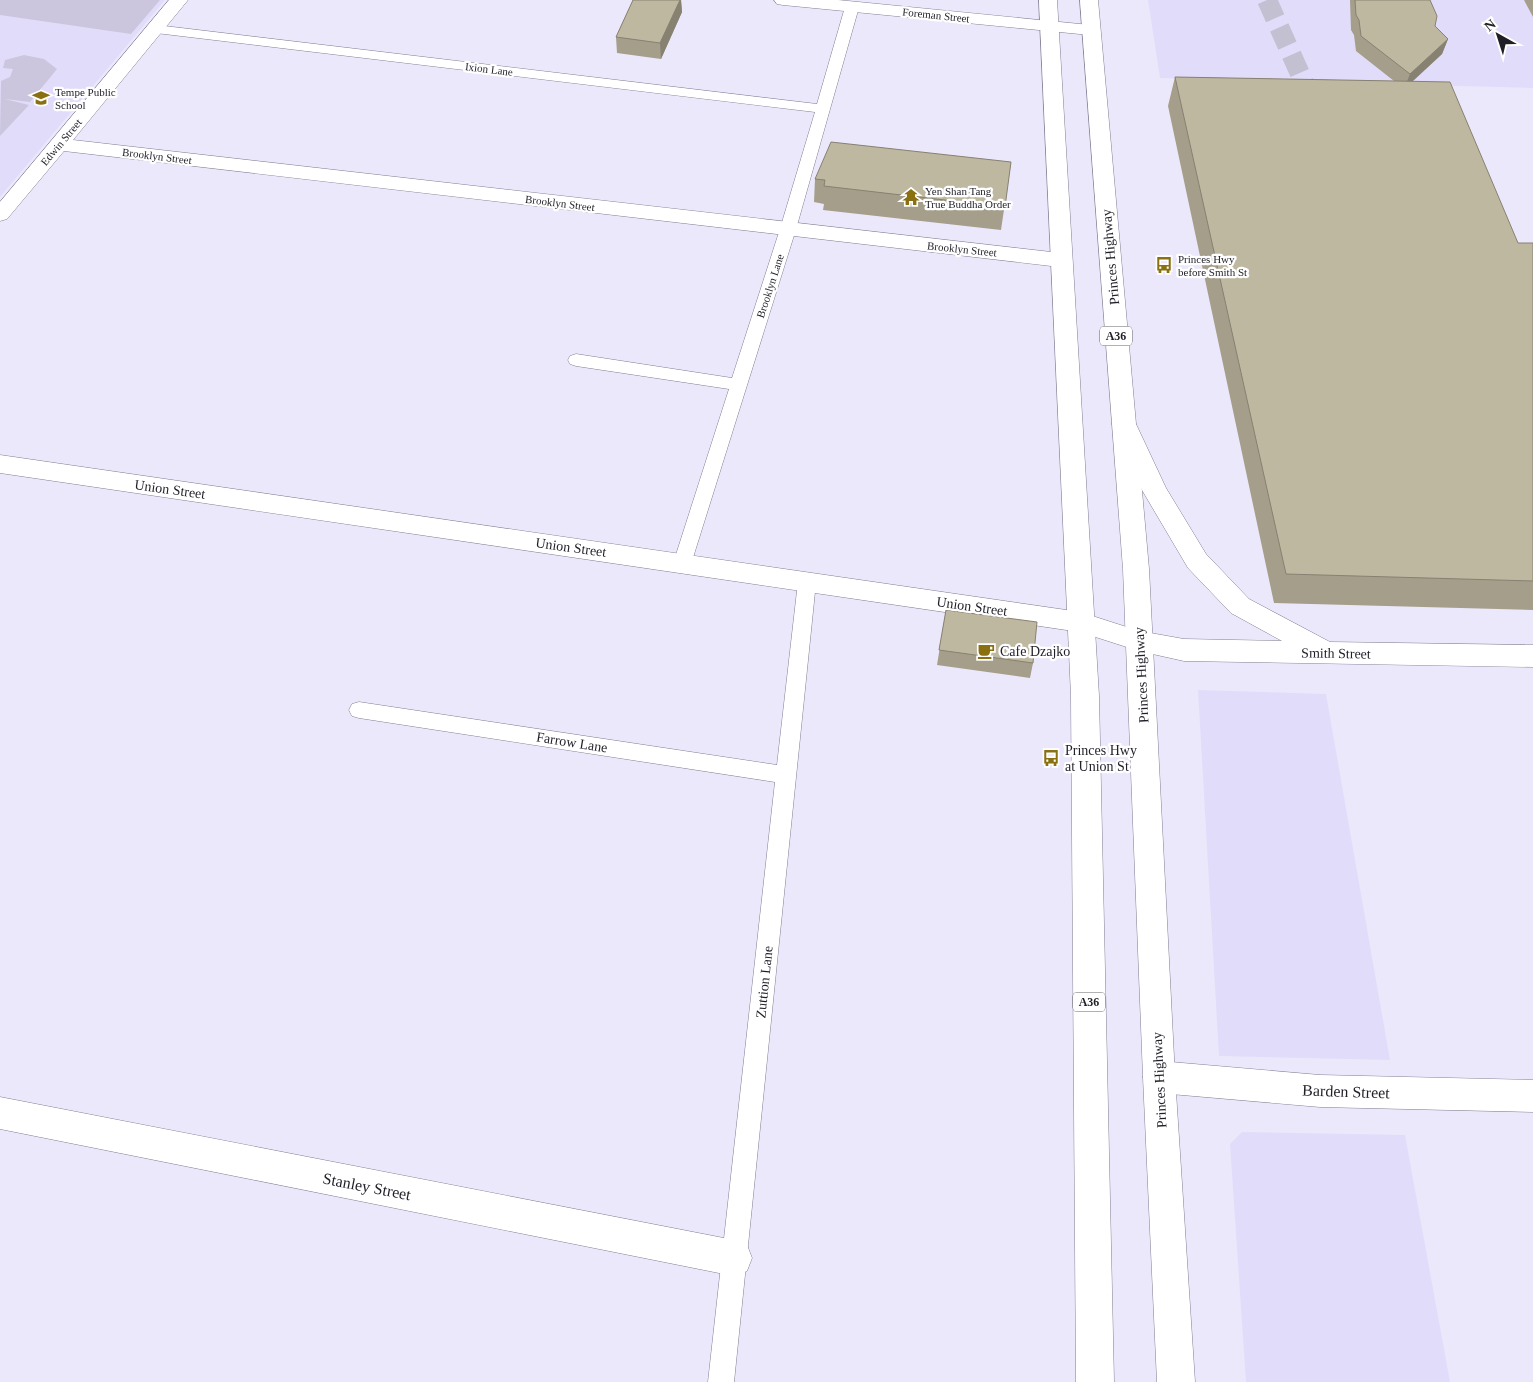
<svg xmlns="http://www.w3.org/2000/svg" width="1533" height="1382" font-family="Georgia,serif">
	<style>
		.built { fill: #e2dcfb }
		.green { fill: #cbc6de }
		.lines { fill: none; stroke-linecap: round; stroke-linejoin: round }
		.motorway-tunnel { stroke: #c3c0d1; stroke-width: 20; stroke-dasharray: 20 10; stroke-linecap: butt }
		.service-casing { stroke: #827d93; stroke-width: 1 }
		.minor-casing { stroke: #827d93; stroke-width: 1 }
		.trunk-casing { stroke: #827d93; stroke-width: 1 }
		.service { fill: #fff; fill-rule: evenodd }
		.minor { fill: #fff; fill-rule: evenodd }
		.trunk { fill: #fff; fill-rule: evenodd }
		.wall { fill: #a49e8a }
		.shaded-wall { fill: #868171 }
		.building { fill: #bfb8a1; stroke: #868171 }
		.labels { text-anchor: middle; stroke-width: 4.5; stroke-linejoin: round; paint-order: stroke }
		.far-street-label { font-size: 11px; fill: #201e27; stroke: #fff }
		.far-poi-label { font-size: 11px; fill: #201e27; stroke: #fff; text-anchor: start }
		.shield { fill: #fff; stroke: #636268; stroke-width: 1 }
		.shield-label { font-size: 12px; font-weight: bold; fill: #201e27 }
		.street-label { font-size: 14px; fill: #201e27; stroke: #fff }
		.poi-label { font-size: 14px; fill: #201e27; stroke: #fff; text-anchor: start }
		.near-street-label { font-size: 16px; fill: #201e27; stroke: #fff }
	</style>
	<rect width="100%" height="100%" fill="#ece8fb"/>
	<g class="built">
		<polygon points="0,0 165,0 0,197"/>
		<polygon points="1148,0 1533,0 1533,88 1160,78"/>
		<polygon points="1198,690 1326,694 1390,1060 1219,1056"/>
		<polygon points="1242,1132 1405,1135 1450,1382 1246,1382 1230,1144"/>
	</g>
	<g class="green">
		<polygon points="0,0 160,0 131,34 0,15"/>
		<polygon points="24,55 44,59 57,69 30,102 5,99 29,105 0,136 1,81 10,77 13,69 3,68 5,60"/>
	</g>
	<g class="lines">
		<polyline class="motorway-tunnel" points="1267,0 1318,114"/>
		<g class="service-casing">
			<g id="service">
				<polygon points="852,3 859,7 796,229 691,564 689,569 682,571 675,569 673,564 729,389 576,366 570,364 568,360 570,356 576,354 732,378 780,229 815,112 156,33 149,29 156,25 817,104 845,7"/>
				<polygon points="807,575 814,577 816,582 734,1382 708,1382 775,782 359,718 352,716 349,710 352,704 359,702 777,765 798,582 800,577"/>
			</g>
		</g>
		<g class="minor-casing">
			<g id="minor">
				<polygon points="169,0 188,0 73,140 1060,253 1068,255 1071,260 1068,265 1060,267 64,151 7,219 0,221 0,202"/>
				<polygon points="774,0 838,0 1090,25 1096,26 1099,30 1096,34 1090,35 783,5 777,4"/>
				<polygon points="1124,416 1132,418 1136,424 1166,488 1206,554 1249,599 1330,642 1533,645 1533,667 1184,661 1139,651 1080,632 0,473 0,455 1080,612 1139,631 1184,639 1282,641 1231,613 1188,568 1142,490 1112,424 1116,418"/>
				<polygon points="1159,1061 1320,1075 1533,1080 1533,1112 1320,1107 1159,1093 1147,1088 1143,1077 1147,1066"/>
				<polygon points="0,1097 734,1240 747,1245 752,1258 747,1271 734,1276 0,1129"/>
			</g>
		</g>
		<g class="trunk-casing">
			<g id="trunk">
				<polygon points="1039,0 1057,0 1099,696 1114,1382 1076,1382 1071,696"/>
				<polygon points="1080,0 1098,0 1149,569 1175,1077 1195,1382 1157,1382 1143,1077 1123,569"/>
			</g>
		</g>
		<use href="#service" class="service"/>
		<use href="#minor" class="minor"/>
		<use href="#trunk" class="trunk"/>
	</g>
	<g class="wall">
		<polygon points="633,0 681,0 682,12 661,59 617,53 616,37"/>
		<polygon points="1350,0 1430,0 1435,26 1448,39 1442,54 1412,82 1518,243 1533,243 1533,610 1274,603 1168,106 1175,77 1394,81 1356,51 1354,35 1351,30"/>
		<polygon points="1524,0 1533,0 1533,17"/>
		<polygon points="1011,162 1001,230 823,210 824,204 814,202 815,179"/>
		<polygon points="946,610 1033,663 1030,678 937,665"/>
	</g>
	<g class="shaded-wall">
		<polygon points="680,0 681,0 682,12 661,59 660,43"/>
		<polygon points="1448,39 1442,54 1404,89 1410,74"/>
	</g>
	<g class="building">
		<polygon points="633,0 680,0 660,43 616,37"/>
		<polygon points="1355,0 1430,0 1437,16 1435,26 1448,39 1410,74 1361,36 1359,20 1356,15"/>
		<polygon points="1175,77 1450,82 1518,243 1533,243 1533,581 1286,574"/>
		<polygon points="831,142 1011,162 1005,207 824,186 825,180 815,179"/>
		<polygon points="946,610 1037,622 1033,663 939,650"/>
	</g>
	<defs>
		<g id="school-bare" transform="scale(1.35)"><path d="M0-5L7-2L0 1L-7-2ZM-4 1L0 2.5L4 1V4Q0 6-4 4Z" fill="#8a7011" stroke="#fff" stroke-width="2.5" paint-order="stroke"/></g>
		<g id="temple-bare" transform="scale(1.35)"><path d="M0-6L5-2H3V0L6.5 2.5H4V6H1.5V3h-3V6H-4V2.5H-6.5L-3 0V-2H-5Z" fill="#8a7011" stroke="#fff" stroke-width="2.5" paint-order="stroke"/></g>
		<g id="bus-bare" transform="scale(1.35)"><path d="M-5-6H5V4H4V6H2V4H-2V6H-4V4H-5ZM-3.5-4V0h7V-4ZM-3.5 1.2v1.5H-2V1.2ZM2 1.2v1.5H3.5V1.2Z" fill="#8a7011" stroke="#fff" stroke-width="2.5" paint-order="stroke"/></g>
		<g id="cafe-bare" transform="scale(1.35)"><path d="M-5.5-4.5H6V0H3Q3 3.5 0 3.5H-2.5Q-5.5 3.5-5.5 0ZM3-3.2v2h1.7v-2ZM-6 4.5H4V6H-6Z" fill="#8a7011" stroke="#fff" stroke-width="2.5" paint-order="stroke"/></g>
	</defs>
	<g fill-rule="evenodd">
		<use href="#school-bare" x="41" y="98"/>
		<use href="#temple-bare" x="911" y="197"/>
		<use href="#bus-bare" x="1164" y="265"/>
		<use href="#cafe-bare" x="986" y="651"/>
		<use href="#bus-bare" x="1051" y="758"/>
	</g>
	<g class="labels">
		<g class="far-street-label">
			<text transform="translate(936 15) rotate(6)" y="4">Foreman Street</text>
			<text transform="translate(489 69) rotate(7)" y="4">Ixion Lane</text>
			<text transform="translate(61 142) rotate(-50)" y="4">Edwin Street</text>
			<text transform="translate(157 156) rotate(7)" y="4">Brooklyn Street</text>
			<text transform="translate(560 203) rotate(7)" y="4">Brooklyn Street</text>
			<text transform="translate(962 249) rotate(6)" y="4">Brooklyn Street</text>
			<text transform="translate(770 286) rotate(-72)" y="4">Brooklyn Lane</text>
		</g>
		<g class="far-poi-label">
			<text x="55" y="96">Tempe Public<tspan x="55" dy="13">School</tspan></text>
			<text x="925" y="195">Yen Shan Tang<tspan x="925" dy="13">True Buddha Order</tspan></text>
			<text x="1178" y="263">Princes Hwy<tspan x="1178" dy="13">before Smith St</tspan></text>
		</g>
		<g class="shield">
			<rect x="1100" y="326.5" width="32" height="19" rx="4"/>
			<rect x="1073" y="992.5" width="32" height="19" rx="4"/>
		</g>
		<g class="shield-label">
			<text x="1116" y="340">A36</text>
			<text x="1089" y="1006">A36</text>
		</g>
		<g class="street-label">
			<text transform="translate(1110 257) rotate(-95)" y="5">Princes Highway</text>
			<text transform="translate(170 489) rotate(8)" y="5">Union Street</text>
			<text transform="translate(571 547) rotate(8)" y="5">Union Street</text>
			<text transform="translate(972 606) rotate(8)" y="5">Union Street</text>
			<text transform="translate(1336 653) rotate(1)" y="5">Smith Street</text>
			<text transform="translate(1141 675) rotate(-93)" y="5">Princes Highway</text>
			<text transform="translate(572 742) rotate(9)" y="5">Farrow Lane</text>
			<text transform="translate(764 982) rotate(-84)" y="5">Zuttion Lane</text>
			<text transform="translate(1159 1080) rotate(-93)" y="5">Princes Highway</text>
		</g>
		<g class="poi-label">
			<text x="1000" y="656">Cafe Dzajko</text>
			<text x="1065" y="755">Princes Hwy<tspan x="1065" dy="16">at Union St</tspan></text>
		</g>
		<g class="near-street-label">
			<text transform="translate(1346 1091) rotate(2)" y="6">Barden Street</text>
			<text transform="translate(367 1186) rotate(11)" y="6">Stanley Street</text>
		</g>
	</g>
	<g transform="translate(1498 35) rotate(321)" stroke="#ffffff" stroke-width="4" paint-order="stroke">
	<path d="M0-4L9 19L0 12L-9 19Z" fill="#201e27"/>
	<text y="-8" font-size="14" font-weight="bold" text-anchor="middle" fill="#201e27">N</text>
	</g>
</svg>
